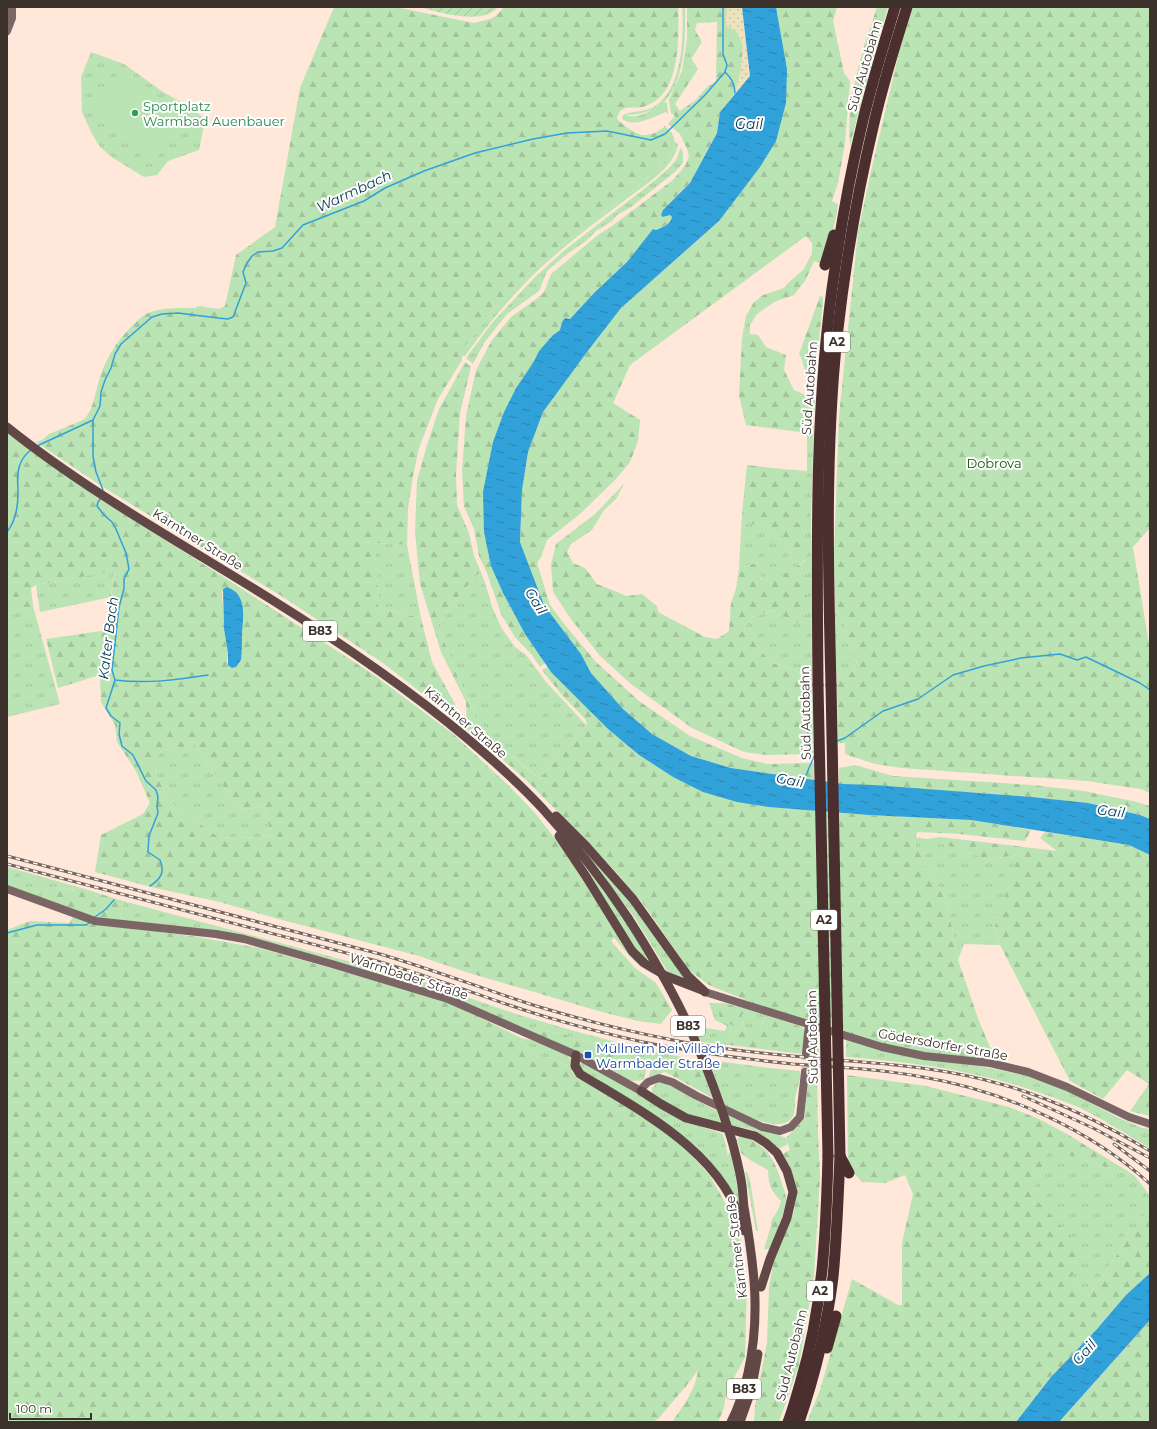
<svg xmlns="http://www.w3.org/2000/svg" width="1157" height="1429" font-family="Montserrat,sans-serif">
	<style>
		.grass { fill: url(#grass-tufts) }
		.forest { fill: url(#forest-firs); fill-rule: evenodd }
		.sand { fill: url(#sand-dots) }
		.park { fill: #bae4b3 }
		.garden { fill: url(#garden-furrows) }
		.water { fill: url(#water-ripples) }
		.lines { fill: none; stroke-linecap: round; stroke-linejoin: round }
		.stream { stroke: #31a1d9; stroke-width: 1.5 }
		.secondary-tunnel { stroke: #d8c3b6; stroke-width: 8; stroke-dasharray: 8 4; stroke-linecap: butt }
		.secondary { stroke: #7c6665; stroke-width: 8 }
		.primary { stroke: #614847; stroke-width: 9 }
		.highway { stroke: #4b2f2e; stroke-width: 11 }
		.rail-casing { stroke: #74665d; stroke-width: 3 }
		.rail { stroke: #fff; stroke-width: 1.5; stroke-dasharray: 4.5; stroke-linecap: butt }
		.primary-bridge { stroke: #614847; stroke-width: 9 }
		.highway-bridge { stroke: #4b2f2e; stroke-width: 11 }
		.leisure-dot { fill: #2e9e5b; stroke: #fff; stroke-width: 1.5 }
		.transit-dot { fill: #1a4fb4; stroke: #fff; stroke-width: 1.5 }
		.labels { text-anchor: middle; stroke-width: 4; stroke-linejoin: round; paint-order: stroke }
		.shield { fill: #fff; stroke: #77706b; stroke-width: 1 }
		.shield-label { font-size: 12px; font-weight: bold; fill: #3d322b }
		.street-label { font-size: 13px; fill: #3d322b; stroke: #fff }
		.leisure-label { font-size: 13px; fill: #27864d; stroke: #fff; text-anchor: start }
		.park-label { font-size: 13px; fill: #115504; stroke: #fff }
		.transit-label { font-size: 13px; fill: #164399; stroke: #fff; text-anchor: start }
		.water-label { font-size: 14px; font-style: italic; fill: #04354c; stroke: #fff }
	</style>
	<defs>
		<pattern id="grass-tufts" width="24" height="20" patternUnits="userSpaceOnUse"><rect width="24" height="20" fill="#bae4b3"/><path d="M3 7l-1-3M5 7V3M7 7l1-3M15 17l-1-3M17 17v-4M19 17l1-3" fill="none" stroke="#a1c49a"/></pattern>
		<pattern id="forest-firs" width="22" height="20" patternUnits="userSpaceOnUse"><rect width="22" height="20" fill="#bae4b3"/><path d="M5 1l3.5 6h-7zM16 11l3.5 6h-7z" fill="#a1c49a"/></pattern>
		<pattern id="sand-dots" width="8" height="8" patternUnits="userSpaceOnUse"><rect width="8" height="8" fill="#ece3bd"/><path d="M2 2h.1M6 6h.1" fill="none" stroke="#cbc3a3" stroke-width="1.8" stroke-linecap="round"/></pattern>
		<pattern id="garden-furrows" width="10" height="10" patternUnits="userSpaceOnUse"><rect width="10" height="10" fill="#bae4b3"/><path d="M-1 1l2-2M0 10L10 0M9 11l2-2" fill="none" stroke="#a1c49a"/></pattern>
		<pattern id="water-ripples" width="26" height="14" patternUnits="userSpaceOnUse"><rect width="26" height="14" fill="#31a1d9"/><path d="M2 4q2-2 4 0t4 0M15 11q2-2 4 0t4 0" fill="none" stroke="#2b84b0"/></pattern>
	</defs>
	<rect width="100%" height="100%" fill="#ffe7d9"/>
	<g class="grass">
		<path d="M682 7H685C686 33 685 78 667 99 657 111 640 115 625 115 640 120 653 109 665 102L667 103 668 115 666 112C653 117 635 128 622 119L623 115C630 111 643 112 652 108 683 91 684 38 682 7Z"/>
		<polygon points="687,39 691,46 691,58 694,63 682,71"/>
		<polygon points="91,52 124,64 160,90 196,111 205,120 199,150 168,161 157,175 144,177 113,158 100,147 91,132 82,112 81,77"/>
		<path d="M675 142 678 144C675 160 664 170 652 180 611 211 569 240 532 276 507 301 486 327 465 356H462L463 348 495 308 523 278 554 251 633 190 666 162 676 145Z"/>
		<polygon points="681,147 683,153 683,163 675,172 631,207 617,215 612,221 596,231 586,241 567,254 547,271 539,291 507,314 484,343 473,364 466,358 492,323 534,278 566,249 653,182 669,168 676,160"/>
		<polygon points="750,314 757,314 750,325 750,334 742,338 746,316"/>
		<path d="M814 419 811 516 812 680 808 682 796 671 770 662 744 629 750 618 774 610 795 623 806 622 805 560C791 571 781 579 763 580L760 574 759 562 739 568 742 513 752 523 763 524 791 553 805 534 791 515 797 476 782 469 807 471V433L810 432Z"/>
		<polygon points="373,543 407,545 421,618 378,608 377,570"/>
		<polygon points="114,570 111,597 40,612 36,585"/>
		<path d="M481 572 489 595 492 607 502 629 515 647 526 655 546 682 587 726 540 779C518 761 493 743 478 719 461 689 450 656 438 625L474 577Z"/>
		<polygon points="835,603 857,663 853,670 837,681 835,650"/>
		<polygon points="33,606 60,704 7,717 7,614"/>
		<polygon points="195,745 229,794 238,811 264,806 272,836 221,839 167,800 156,772 158,751"/>
		<polygon points="915,837 926,839 940,837 941,843 987,859 1020,855 994,929 1000,945 964,944 958,960 947,902 914,843"/>
		<polygon points="582,847 631,900 687,978 685,981 669,974 635,918 582,849"/>
		<polygon points="576,855 617,908 651,963 632,947"/>
		<polygon points="7,867 78,887 76,891 51,886 41,897 41,900 7,886"/>
		<path d="M123 901 415 979 516 1014 581 1033 655 1052 698 1060 701 1067 674 1064 658 1068 665 1072 649 1077V1075L654 1061 642 1060V1064L647 1067 644 1080C636 1082 619 1081 616 1071 614 1065 614 1056 613 1049L558 1033 543 1031 472 1006 258 941 121 922Z"/>
		<path d="M617 934 657 974C643 974 622 948 614 937Z"/>
		<polygon points="709,1003 724,1003 717,1006 737,1028 730,1045 701,1042 697,1031 699,1027 725,1031 727,1026 715,1020"/>
		<polygon points="747,1009 767,1015 763,1021 761,1031 746,1031 742,1022 741,1013 746,1013"/>
		<polygon points="818,1031 819,1055 810,1054 810,1035 814,1032"/>
		<path d="M521 1038C538 1041 559 1047 571 1059L572 1072 567 1066 552 1058 538 1056 522 1043Z"/>
		<path d="M846 1039 921 1058 985 1067 1032 1077 1068 1091 1117 1117 1142 1128 1150 1129V1148C1126 1134 1103 1119 1078 1107 1069 1103 1059 1100 1049 1096 985 1072 915 1062 846 1057Z"/>
		<path d="M709 1060 769 1068 800 1071C801 1079 797 1089 795 1098 795 1103 795 1111 793 1116 782 1137 739 1112 725 1105Z"/>
		<polygon points="581,1063 586,1063 700,1126 723,1134 728,1156 729,1152 731,1154 742,1211 719,1176 581,1071 579,1065"/>
		<polygon points="658,1082 665,1083 713,1109 786,1138 788,1144 779,1149 766,1137 750,1129 711,1122 678,1110 654,1096 652,1092 652,1088"/>
		<polygon points="1052,1146 1091,1163 1134,1175 1150,1196 1150,1207 1089,1295 1069,1280 1078,1260 1031,1194"/>
		<polygon points="745,1172 747,1172 750,1180 758,1231 756,1231"/>
	</g>
	<g class="forest">
		<path d="M334 7H395L474 23 490 19 496 16 504 7H678C679 33 680 79 659 98 654 102 648 106 642 107 631 109 621 103 617 118 620 124 637 135 644 135 652 135 660 131 665 126L672 133 676 145 666 162 633 190 554 251 523 278 495 308 463 348 462 360 438 399 419 448 413 476 408 509 407 545 374 543 377 570 378 608 421 618 432 662 456 706 454 716 423 694 383 663 283 597 103 487 36 442 42 440 49 434 83 420C93 412 94 397 98 384 104 361 116 341 133 325 138 320 142 316 148 313 163 307 180 308 196 308L197 306 219 309 225 306 236 255 275 227 300 88Z"/>
		<path d="M687 7H727L726 26 736 30 743 44 741 71 735 93 720 112 717 133 690 183 663 210V217L670 215 672 217C669 225 663 227 656 230L653 229 627 262 595 292 570 319 565 318 562 322 560 330 553 335 539 351 533 363 516 388 504 412 491 566 503 593 525 634 545 663 540 667 532 655 515 637 501 614 487 573 479 556 474 529 464 506 462 471 466 416 476 370 492 340 511 317 539 297 544 292 551 274 598 235 612 226 673 180 685 166 689 157 687 149 680 134 668 124 675 116 671 113 669 100 682 71 694 63 698 69 675 104 680 111 697 99 706 88 716 81 717 22 697 23 695 30 702 42 691 59V46L687 39Z"/>
		<polygon points="776,7 837,7 833,21 844,73 850,81 845,143 838,183 832,201 838,204 837,213 826,258 820,263 814,261 805,281 794,295 774,302 757,314 746,316 754,302 763,295 784,288 788,283 803,270 812,254 812,243 806,236 630,365 613,403 640,420 638,441 630,462 615,480 580,514 547,540 541,557 537,563 550,605 565,625 596,662 639,701 690,736 742,758 767,764 814,763 814,780 731,768 691,756 652,734 623,709 591,673 581,654 544,605 520,542 522,490 528,452 543,412 587,352 621,308 719,221 787,69"/>
		<path d="M877 7H888L862 99 850 146C846 98 862 52 877 7Z"/>
		<polygon points="912,7 1150,7 1150,528 1133,547 1150,650 1150,793 1141,789 1087,781 902,768 875,764 845,754 845,743 838,743 837,681 853,670 857,663 835,603 834,553 839,416 858,232 872,167 906,23"/>
		<path d="M820 296 823 297V302L815 378 809 380C804 372 804 362 799 354Z"/>
		<polygon points="750,334 758,335 766,347 786,355 784,370 794,390 810,397 813,394 815,396 814,419 810,432 807,433 746,425 739,395 742,338"/>
		<path d="M465 362 471 367 460 413 456 474 457 505 469 533 474 556 481 572 474 577 438 625C450 656 461 690 478 719 491 740 520 764 540 779L587 726 586 720 561 694 542 670 548 667 608 729 639 755 673 777 768 807 869 815 971 820 1031 830 1025 841 959 834 917 832 914 843 947 902 958 960 979 1021 993 1054 994 1062 900 1050 758 1005 709 985 689 970 642 902 614 870 574 828 525 779 467 729 466 702 441 652 420 584 415 532 417 481 427 445 439 409Z"/>
		<path d="M7 433 95 496 222 576 374 675 453 734 509 786 535 813 560 845 617 934 611 941 635 968 656 983 672 1010 661 1024 638 1021 602 1012 466 972 419 956 275 918 220 902 155 888 95 872 101 835 143 814 150 803 136 771 117 742 115 725 101 702 100 675 58 688 46 639 108 630 114 571 36 585 31 588 33 606 7 614ZM224 588 242 635 241 660 234 668 227 662 228 653 224 629 222 592ZM195 745 229 794 238 811 264 806 272 836 221 839 167 800 156 772 158 751Z"/>
		<polygon points="747,465 782,469 797,476 799,493 798,509 792,515 805,534 805,545 791,553 763,524 752,524 742,513"/>
		<path d="M624 484 616 499 604 510 592 530 571 544 567 552 573 563 585 568 597 584 627 596 642 594 657 606 658 612 705 637 717 639 729 631 731 603 736 589 739 568 759 562 767 569 760 574 762 580C780 579 792 570 806 560V622L795 623 773 610 750 618 744 629 770 662 796 671 808 682 812 680 814 754 766 755 744 752 692 728 631 684 600 656 571 619 553 592 551 564 556 544 595 514Z"/>
		<polygon points="855,765 893,776 1032,785 1084,791 1137,802 1150,806 1150,819 1140,815 1088,803 1032,797 839,784 839,768"/>
		<polygon points="1045,832 1129,845 1150,855 1150,1116 1130,1111 1149,1084 1127,1070 1103,1099 1070,1081 1000,945 994,929 1019,855 987,859 940,843 940,837 1057,851 1040,838"/>
		<polygon points="51,886 75,891 78,887 123,901 121,922 101,920 40,897"/>
		<path d="M73 917 123 927 198 937 259 948 447 1001 521 1038 522 1043 538 1056 552 1058 567 1066 574 1074 637 1112 661 1128 690 1153 710 1176 729 1210 741 1243 747 1284 745 1357 727 1391 723 1411 718 1422H672C683 1406 696 1389 698 1370L687 1385 658 1419 653 1422H7V930L30 921 69 923Z"/>
		<polygon points="724,1003 747,1009 746,1013 742,1014 742,1022 746,1031 761,1031 763,1021 767,1015 802,1027 805,1031 802,1054 730,1045 737,1028 720,1018 717,1006"/>
		<path d="M475 1004 543 1031 558 1033 613 1049 619 1052 624 1057C623 1064 621 1067 616 1071V1072L583 1054 518 1029 472 1006Z"/>
		<polygon points="659,1064 674,1064 701,1067 713,1098 658,1068"/>
		<polygon points="809,1075 817,1076 818,1134 820,1177 814,1276 799,1365 779,1422 754,1422 755,1406 767,1342 769,1287 774,1260 794,1212 797,1191 790,1166 783,1154 790,1150 786,1138 804,1119"/>
		<polygon points="847,1075 926,1086 1009,1107 1039,1119 1067,1134 1134,1175 1091,1163 1052,1147 1031,1194 1077,1244 1078,1260 1070,1280 1089,1295 1150,1207 1150,1273 1126,1295 1097,1329 1051,1377 1016,1422 807,1422 820,1390 852,1279 898,1305 902,1305 902,1243 913,1194 905,1175 885,1183 862,1182 848,1167"/>
		<path d="M740 1136C765 1143 774 1157 781 1181 783 1187 786 1194 786 1199 784 1217 776 1233 770 1249H764L771 1226V1221L778 1210 781 1201C770 1189 769 1186 768 1170L750 1160 741 1153 737 1139Z"/>
		<polygon points="1150,1320 1150,1422 1059,1422"/>
	</g>
	<path class="sand" d="M727 7H742L750 76 735 93C739 78 750 41 735 30 733 28 729 27 726 26Z"/>
	<polygon class="park" points="118,74 178,119 153,153 93,107"/>
	<path class="garden" d="M419 7H498C483 26 438 12 419 7Z"/>
	<g class="water">
		<path d="M742 7H776L787 69 786 103 776 141 760 167 719 221 621 308 587 352 543 412 528 452 522 490 520 542 544 605 581 654 591 673 623 709 652 734 691 756 731 768 843 784 874 785 1032 797 1088 803 1140 815 1150 819V855L1129 845 971 820 869 815 768 807 737 802 703 792 673 777 639 755 608 729 551 672 525 634 503 593 491 566 484 532 483 492 493 442 504 412 516 388 533 363 539 351 553 335 560 330 562 322 565 318 570 319 595 292 627 262 653 229 656 230C663 227 670 225 672 217L670 215 663 217 661 215 663 210 690 183 717 133 720 112 750 76Z"/>
		<path d="M227 587C248 595 243 617 242 634 242 643 242 651 241 660L236 667 232 668 228 665V653L224 629 223 589Z"/>
		<polygon points="1150,1273 1150,1320 1059,1422 1016,1422 1051,1377 1097,1329 1126,1295"/>
	</g>
	<g class="lines">
		<g class="stream">
			<polyline points="723,7 723,54 727,65 725,72"/>
			<polyline points="93,420 93,456 96,472 103,490"/>
			<path d="M37 446 93 420 100 406 101 392 105 380 111 368 115 354 121 344 152 317 162 314 178 313 218 318 228 319 233 317 246 283 243 272 247 263 252 256 258 252 273 251 282 248 303 225 364 201 385 188 424 171 475 153 533 139 567 133 607 131 651 140 665 134 705 95 725 72C732 79 734 83 735 93"/>
			<path d="M101 498 98 502 97 506 104 515 112 522 116 529 126 553 129 569 124 579V589L119 607 112 670 115 680 106 708 111 716 120 723 119 734 122 746 133 755 146 781 156 790 158 797 157 806 158 813 149 836 148 852 160 860C165 872 161 879 150 886"/>
			<path d="M7 532C15 522 18 506 18 493 18 483 16 472 21 462 23 458 27 453 31 450"/>
			<path d="M115 680C146 684 176 680 208 675"/>
			<polyline points="837,741 845,738 883,711 918,699 953,675 984,666 1021,658 1060,654 1077,660 1086,657 1140,683 1150,690"/>
			<polyline points="804,780 815,754"/>
			<polyline points="95,917 106,909 114,900"/>
			<polyline points="7,933 37,925 86,925 89,923"/>
		</g>
		<polyline class="secondary-tunnel" points="805,1072 806,1053"/>
		<g class="secondary">
			<polyline points="7,31 12,18 12,7"/>
			<polyline points="7,889 95,921 216,934 244,939 332,964 448,999 576,1055 641,1091 643,1087 648,1082 659,1078 672,1082 697,1096 762,1127 780,1131 791,1127 800,1117 805,1072"/>
			<polyline points="705,992 882,1047 924,1056 990,1063 1028,1072 1067,1087 1129,1117 1150,1124"/>
			<polyline points="806,1053 809,1024"/>
		</g>
		<g class="primary">
			<path d="M7 427C88 492 181 543 269 598 338 641 406 687 468 739 494 761 519 783 542 808 574 843 602 879 628 918"/>
			<polyline points="556,816 586,846 633,899 675,958 688,976 705,992"/>
			<polyline points="559,836 585,875 632,951 644,963 666,976 702,990"/>
			<path d="M576 1055 575 1066 580 1074C642 1112 725 1153 744 1231"/>
			<polyline points="641,1091 661,1104 686,1118 755,1136 766,1143 777,1153 787,1171 793,1192 787,1218 770,1259 761,1287"/>
			<path d="M731 1422C739 1407 744 1390 748 1373 761 1315 754 1265 744 1207 743 1200 743 1193 742 1186 740 1171 736 1156 732 1141"/>
			<polyline points="740,1422 751,1391 758,1354"/>
		</g>
		<g class="highway">
			<polyline points="825,265 834,235"/>
			<path d="M818 685C817 546 814 406 835 268 842 219 851 169 863 120 872 82 884 44 895 7"/>
			<path d="M831 685C828 569 825 452 837 337 845 265 857 194 874 123 883 84 895 45 907 7"/>
			<polyline points="840,1156 849,1173"/>
			<polyline points="827,1348 836,1316"/>
			<path d="M788 1422C793 1410 796 1397 800 1384 823 1308 826 1235 828 1156"/>
			<path d="M799 1422C815 1375 827 1326 833 1277 837 1237 838 1196 840 1156"/>
		</g>
		<g class="rail-casing">
			<g id="rail">
				<path d="M7 856 380 954C431 969 481 988 533 1005 579 1019 626 1031 673 1040 727 1051 782 1055 837 1060 893 1064 950 1069 1004 1085 1057 1100 1103 1123 1150 1151"/>
				<path d="M7 864 377 961C422 974 465 990 509 1005 553 1020 598 1032 643 1042 693 1052 743 1059 793 1064 837 1067 880 1069 923 1077 1004 1091 1090 1129 1150 1184"/>
				<polyline points="1023,1096 1093,1128 1150,1158"/>
				<polyline points="1114,1144 1150,1171"/>
			</g>
		</g>
		<use href="#rail" class="rail"/>
		<path class="primary-bridge" d="M628 918C653 957 676 996 694 1038 709 1072 721 1106 732 1141"/>
		<g class="highway-bridge">
			<polyline points="818,685 828,1156"/>
			<polyline points="831,685 840,1156"/>
		</g>
	</g>
	<circle class="leisure-dot" cx="135" cy="113" r="4"/>
	<rect class="transit-dot" x="584" y="1051" width="8" height="8" rx="2"/>
	<g class="labels">
		<g class="shield">
			<rect x="824" y="332" width="26" height="20" rx="3"/>
			<rect x="303" y="621" width="34" height="20" rx="3"/>
			<rect x="811" y="910" width="26" height="20" rx="3"/>
			<rect x="671" y="1016" width="34" height="20" rx="3"/>
			<rect x="807" y="1281" width="26" height="20" rx="3"/>
			<rect x="727" y="1379" width="34" height="20" rx="3"/>
		</g>
		<g class="shield-label">
			<text x="837" y="346">A2</text>
			<text x="320" y="635">B83</text>
			<text x="824" y="924">A2</text>
			<text x="688" y="1030">B83</text>
			<text x="820" y="1295">A2</text>
			<text x="744" y="1393">B83</text>
		</g>
		<g class="street-label">
			<text transform="translate(864 66) rotate(-74)" y="5">Süd Autobahn</text>
			<text transform="translate(809 388) rotate(-86)" y="5">Süd Autobahn</text>
			<text transform="translate(198 539) rotate(32)" y="5">Kärntner Straße</text>
			<text transform="translate(805 713) rotate(-91)" y="5">Süd Autobahn</text>
			<text transform="translate(466 722) rotate(40)" y="5">Kärntner Straße</text>
			<text transform="translate(409 976) rotate(18)" y="5">Warmbader Straße</text>
			<text transform="translate(812 1037) rotate(-91)" y="5">Süd Autobahn</text>
			<text transform="translate(943 1044) rotate(10)" y="5">Gödersdorfer Straße</text>
			<text transform="translate(736 1247) rotate(-97)" y="5">Kärntner Straße</text>
			<text transform="translate(791 1355) rotate(-76)" y="5">Süd Autobahn</text>
		</g>
		<g class="leisure-label">
			<text x="143" y="111">Sportplatz<tspan x="143" dy="15">Warmbad Auenbauer</tspan></text>
		</g>
		<g class="park-label">
			<text x="994" y="468">Dobrova</text>
		</g>
		<g class="transit-label">
			<text x="596" y="1053">Müllnern bei Villach<tspan x="596" dy="15">Warmbader Straße</tspan></text>
		</g>
		<g class="water-label">
			<text x="749" y="129">Gail</text>
			<text transform="translate(354 191) rotate(-25)" y="5">Warmbach</text>
			<text transform="translate(536 601) rotate(58)" y="5">Gail</text>
			<text transform="translate(108 638) rotate(-83)" y="5">Kalter Bach</text>
			<text transform="translate(790 780) rotate(10)" y="5">Gail</text>
			<text transform="translate(1111 811) rotate(7)" y="5">Gail</text>
			<text transform="translate(1084 1352) rotate(-48)" y="5">Gail</text>
		</g>
	</g>
	<rect width="1157" height="1429" fill="none" stroke="#3d322b" stroke-width="16"/>
	<path d="M10 1413v6h81v-6" fill="none" stroke="#3d322b" stroke-width="2"/>
	<text x="16" y="1413" font-size="12" fill="#3d322b" stroke="#ffffff" stroke-width="3" paint-order="stroke">100 m</text>
</svg>
